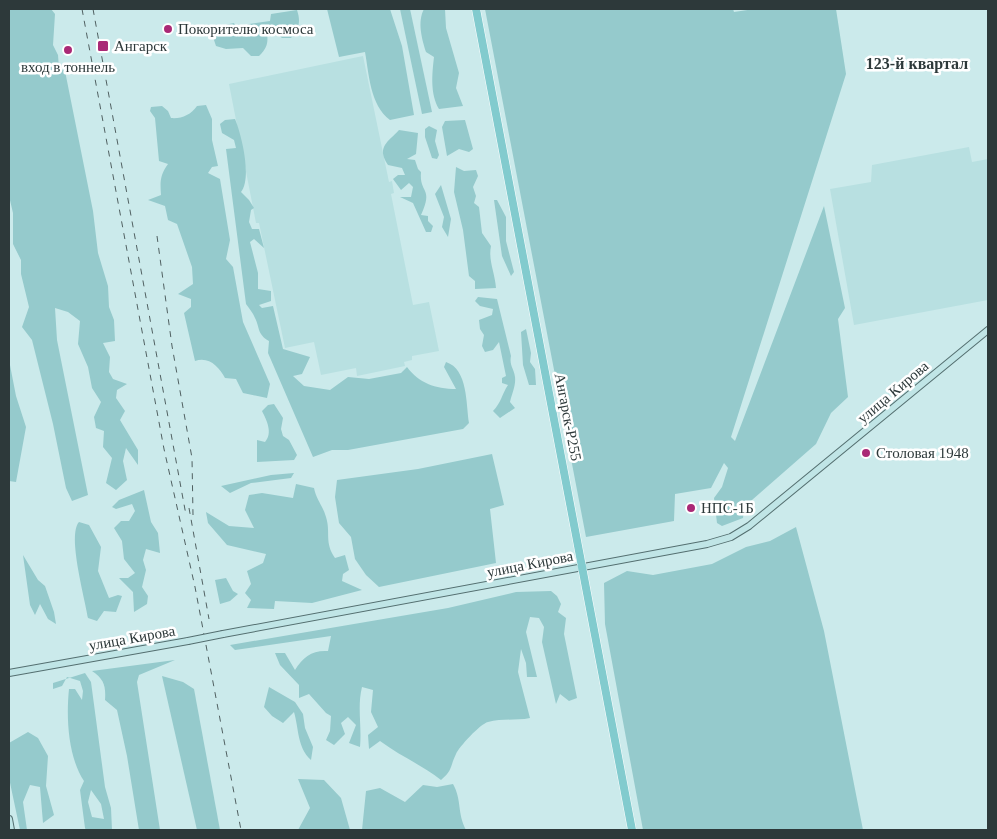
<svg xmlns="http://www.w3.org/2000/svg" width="997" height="839" font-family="'Times New Roman',serif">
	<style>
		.built { fill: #b8e0e1 }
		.green { fill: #95cacc; fill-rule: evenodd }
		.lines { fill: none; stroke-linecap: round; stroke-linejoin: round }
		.secondary-casing { stroke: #546f70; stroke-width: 8 }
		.primary-casing { stroke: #fff; stroke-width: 9 }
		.secondary { stroke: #c0e5e6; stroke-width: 6 }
		.primary { stroke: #82cbce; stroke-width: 8 }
		.rail { stroke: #506061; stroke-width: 1; stroke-dasharray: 6 6; stroke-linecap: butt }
		.secondary-bridge-casing { stroke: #546f70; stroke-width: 8; stroke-linecap: butt }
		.secondary-bridge { stroke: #c0e5e6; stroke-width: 6 }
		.poi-dot { fill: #aa2976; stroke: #fff; stroke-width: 2 }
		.labels { text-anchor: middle; stroke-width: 5; stroke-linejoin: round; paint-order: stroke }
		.poi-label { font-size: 15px; fill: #2d393a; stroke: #fff; text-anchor: start }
		.street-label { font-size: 15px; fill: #2d393a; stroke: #fff }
		.neighbourhood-label { font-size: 16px; font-weight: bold; fill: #2d393a; stroke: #fff }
	</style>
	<rect width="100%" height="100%" fill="#cbeaeb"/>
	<g class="built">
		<polygon points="363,56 389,182 392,181 394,193 391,194 413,305 429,302 439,351 412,356 412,360 404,362 405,366 357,376 356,368 321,375 314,342 285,348 259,223 256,223 229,84"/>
		<polygon points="969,147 972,162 988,159 988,300 854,325 830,189 871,182 872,165"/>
	</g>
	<g class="green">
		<polygon points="9,9 51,9 55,14 53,45 58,55 59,68 65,71 93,211 98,253 108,286 109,307 114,320 115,341 103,343 110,357 109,372 113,379 127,384 117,390 116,398 125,411 120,420 138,450 138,465 126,448 123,461 127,480 116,490 106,483 112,458 103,447 104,431 96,428 94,417 101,402 92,388 88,367 78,344 80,321 68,312 55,308 57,340 88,495 72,501 66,488 53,424 32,340 22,327 29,307 21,274 21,260 13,244 13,213 9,196"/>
		<path d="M327 9H390L402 46 414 115 390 120C370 105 369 74 365 52L339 57Z"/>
		<polygon points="400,9 410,9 432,112 422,114"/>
		<path d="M424 9H445L446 28 459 73 456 88 463 106 439 109C430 94 432 74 434 57L426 52C422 39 417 22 424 9Z"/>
		<polygon points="485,9 733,9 734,12 754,9 836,9 846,74 731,437 735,441 824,206 845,308 838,319 848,397 831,413 816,444 744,507 743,518 722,526 717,523 714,498 722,487 728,468 724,463 711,488 675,494 674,521 586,537"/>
		<path d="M297 10C301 22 299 29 291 38H282L275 32 267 31C268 43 268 47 259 56H251L243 48 226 49 216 46 210 28 234 23 237 29 249 24 270 21 271 14Z"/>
		<path d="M206 105 212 119V140L218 166 212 167 208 173 220 179 230 240 226 259 233 267 243 322 270 384 267 398 243 393 236 379 225 378C219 367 209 356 195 361L184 313 191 307V299L178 294 193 284 192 267 177 224 168 220 165 206 148 200 161 195C160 182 160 175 168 164L159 161 155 118 150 111 151 107 162 106 168 111 171 118C181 119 191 115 197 106Z"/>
		<path d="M235 119C242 136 252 178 241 192L249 200 254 208 251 210 249 222 252 229H259L264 248 254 239 250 242 258 273V289L271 291V301L259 305 262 308 273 306 283 349 310 357 302 374 293 376 304 386 330 390 348 377 369 379 401 373 407 367C419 383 435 389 456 389L444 367 446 362C468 369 466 404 469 423L463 429 348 450H332L313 457 268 353 269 341C257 334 260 328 255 318 253 313 249 308 246 304L226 149 236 148 234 140 222 133 220 124 225 120Z"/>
		<polygon points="465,120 473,149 469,152 459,149 447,156 442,127 445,121"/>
		<polygon points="429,126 437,130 435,141 439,155 437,159 432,158 425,137 425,129"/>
		<path d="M399 130 418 133 416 154 407 159 415 160 418 169 421 172C419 194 434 187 421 215L428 216V221L433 226 431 232H426L413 203 400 197H411L413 187 409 183 401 190 393 179 398 175H405L402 168 388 165C376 147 388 142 399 130Z"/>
		<path d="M456 167 464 171 476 170 478 176 473 187 476 196 474 203 479 207 482 233 491 246C488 260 495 273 496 288L475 289V281L469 276 463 230 454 192Z"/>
		<polygon points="441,185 451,219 448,237 442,227 444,217 435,194"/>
		<polygon points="494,200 497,200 506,217 506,241 514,272 511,276 502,256"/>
		<path d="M478 297 497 299 511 356C509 365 514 369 515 377 516 386 512 393 510 402L515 408 500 418 493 411C501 403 502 394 508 385L502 383V378L506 376 499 342 493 350 485 352 482 346 484 335 480 329 479 320 492 315 493 309 480 306 475 301Z"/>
		<polygon points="526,329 531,353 530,362 535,369 536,385 529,385 523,365 521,332"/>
		<polygon points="9,360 16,396 26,427 16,482 9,481"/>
		<path d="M274 404 283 418 281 429 283 436 289 440 297 455 294 460 257 462V440L265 442C273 433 267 421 262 411L268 405Z"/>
		<polygon points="492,454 504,505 490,509 496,563 379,587 366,575 355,559 351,537 339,523 335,497 337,480 418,469"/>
		<polygon points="294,473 291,478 251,483 230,493 221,486 271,475"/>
		<path d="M296 484 314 488C316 499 323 506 326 517 331 533 324 542 335 558L345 555 349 570 343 574 342 581 362 590 312 603 275 601 274 609 247 608 251 600 245 593 251 584 247 571 263 563 266 554 227 545 208 523 206 512 229 526 254 528 245 510 249 495 262 493 293 498Z"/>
		<polygon points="144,490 151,522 158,533 160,553 146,549 143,560 146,570 142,587 148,596 147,604 134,612 133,592 119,578 128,578 135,573 124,559 122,541 114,528 121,521 129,521 135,511 132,504 116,509 112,507 119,500"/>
		<path d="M79 522 89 525 101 547 98 571 109 598 118 595 122 596 116 612 104 611 97 621 88 618C85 598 67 535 79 522Z"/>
		<polygon points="796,527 824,631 863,830 643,830 605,624 604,583 627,571 653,575 712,564 746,547 770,541"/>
		<polygon points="23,555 38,580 45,586 54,612 56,624 48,619 40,604 35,615 30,605"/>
		<polygon points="226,578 233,591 238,594 230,601 220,604 215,580"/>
		<path d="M551 591 557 596 561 604 558 612 566 618 564 634 577 698 569 701 560 694 556 704 542 642 544 627 539 618 530 617 526 632 537 677H527L526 663 521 649 518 672 530 718C516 721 501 718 488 722 480 724 459 747 456 754 450 766 453 770 441 780 422 765 400 756 380 741L369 749 368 735 378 727 371 712 373 690 362 687C357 707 362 726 360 747L349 743 356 725 348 717 341 723 345 734 334 745 326 740 330 731 331 716 326 713 309 694 299 698V685L280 665 275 653H285L295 670C303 657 312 650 328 651L331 636 235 650 230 645 448 608 516 592Z"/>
		<path d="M175 660 139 675 137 682 160 830H139L127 756 117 710 105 700C106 686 104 679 92 671Z"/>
		<path d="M85 673 91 682 105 787 111 808 112 830H86L85 828 80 790 84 781C68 757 66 718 69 689H75L82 700 83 691 80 681 67 677 62 686 53 689V683ZM91 790 101 804 104 819 92 817 88 802Z"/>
		<polygon points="162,676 183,682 194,689 220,830 197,830"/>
		<path d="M269 687 295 702 303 714 305 728 313 747 311 760C297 747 299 729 294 712L283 723 272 716 264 707Z"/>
		<polygon points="28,732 38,738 48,756 46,786 54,815 43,823 40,787 30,785 23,802 27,830 20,830 9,778 9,743"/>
		<polygon points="298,779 324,780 341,798 350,830 298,830 310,808"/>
		<path d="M453 784C462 800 457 813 466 830H362L366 791 380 788 405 802 423 785 437 787Z"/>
	</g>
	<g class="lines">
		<g class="secondary-casing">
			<g id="secondary">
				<polyline points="223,634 707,544 731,537 749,526 988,330"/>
				<polyline points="9,673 188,641"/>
				<polyline points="9,819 11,830"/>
			</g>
		</g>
		<g class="primary-casing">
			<polyline id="primary" points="476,9 632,830"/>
		</g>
		<use href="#secondary" class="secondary"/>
		<use href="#primary" class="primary"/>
		<g class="rail">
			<polyline points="82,9 164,449 195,587 241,830"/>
			<polyline points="93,9 186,515"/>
			<polyline points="157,236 172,346 192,458 193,515"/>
			<polyline points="189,508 209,619"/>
		</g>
		<g class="secondary-bridge-casing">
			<polyline id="secondary-bridge" points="188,641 223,634"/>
		</g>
		<use href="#secondary-bridge" class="secondary-bridge"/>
	</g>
	<g class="poi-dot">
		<circle cx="168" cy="29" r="5"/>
		<rect x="97" y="40" width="12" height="12" rx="2.5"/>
		<circle cx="68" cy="50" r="5"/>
		<circle cx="866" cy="453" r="5"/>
		<circle cx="691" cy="508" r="5"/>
	</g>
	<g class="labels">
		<g class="poi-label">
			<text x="178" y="34">Покорителю космоса</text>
			<text x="114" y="51">Ангарск</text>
			<text x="68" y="72" text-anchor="middle">вход в тоннель</text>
			<text x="876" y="458">Столовая 1948</text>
			<text x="701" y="513">НПС-1Б</text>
		</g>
		<g class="street-label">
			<text transform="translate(893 392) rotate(-40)" y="5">улица Кирова</text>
			<text transform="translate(568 417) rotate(79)" y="5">Ангарск-Р255</text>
			<text transform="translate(530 564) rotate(-11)" y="5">улица Кирова</text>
			<text transform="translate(132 638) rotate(-10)" y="5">улица Кирова</text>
		</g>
		<g class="neighbourhood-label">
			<text x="917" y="69">123-й квартал</text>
		</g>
	</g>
	<rect width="997" height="839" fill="none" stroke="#2d393a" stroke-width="20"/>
</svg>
